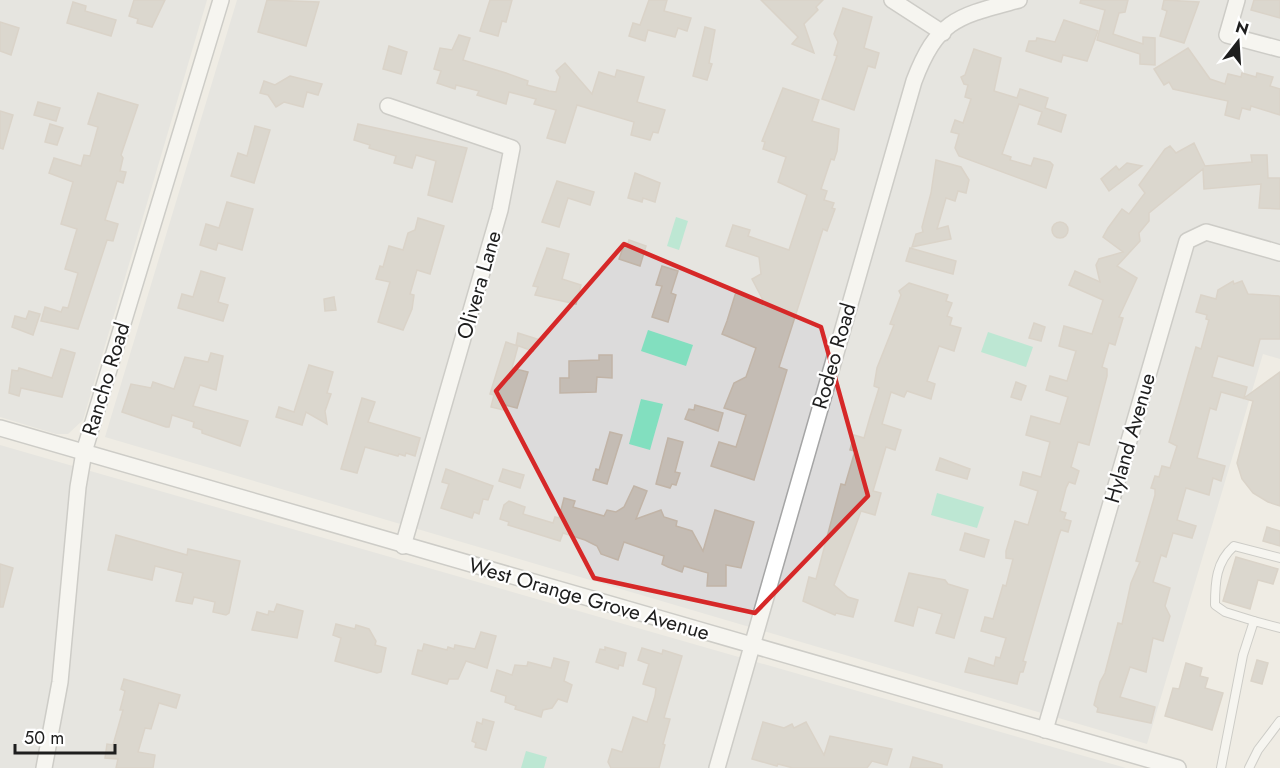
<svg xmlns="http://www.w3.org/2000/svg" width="1280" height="768" font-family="Jost,sans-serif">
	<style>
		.residential { fill: #dcdbdb }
		.pitch { fill: #82dfbf }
		.building { fill: #c4bcb4; stroke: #c1b4a7; stroke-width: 1.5 }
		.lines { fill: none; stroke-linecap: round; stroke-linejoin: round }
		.lane-casing { stroke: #a5a5a5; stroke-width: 10 }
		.street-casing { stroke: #a5a5a5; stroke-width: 18 }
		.lane { stroke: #fff; stroke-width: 8 }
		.street { stroke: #fff; stroke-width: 15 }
		.marked { fill: none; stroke: #d62828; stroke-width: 4.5; stroke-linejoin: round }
		.labels { text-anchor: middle; stroke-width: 4.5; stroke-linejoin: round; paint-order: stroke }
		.street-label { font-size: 21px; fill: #1e1e1e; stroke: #fff }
	</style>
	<rect width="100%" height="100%" fill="#efece4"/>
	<g class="residential">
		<polygon points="0,0 207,0 83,420 68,434 56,434 0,417"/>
		<polygon points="237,0 1280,0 1280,359 1263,354 1147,744 105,437"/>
		<polygon points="0,445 45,458 1126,768 0,768"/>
	</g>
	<g class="pitch">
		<polygon points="676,217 688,221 679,250 667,246"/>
		<polygon points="648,330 693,345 686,366 641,351"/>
		<polygon points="988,332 1033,347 1026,367 981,352"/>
		<polygon points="641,399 663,404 650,450 629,444"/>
		<polygon points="937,493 984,507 977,528 931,515"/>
		<polygon points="526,751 547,757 544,768 521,768"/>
	</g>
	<g class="building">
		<polygon points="134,0 165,0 152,27 137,23 138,19 129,16"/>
		<polygon points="267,0 319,2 306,46 258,32"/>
		<polygon points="490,0 512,0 506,22 502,21 498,36 480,31"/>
		<polygon points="649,0 667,0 664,11 691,18 687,31 678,28 675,37 648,30 645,41 629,36 633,23 640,25"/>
		<polygon points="761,0 823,0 816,7 818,10 804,24 814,53 792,44 798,37"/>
		<polygon points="1081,0 1128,0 1125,12 1119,13 1113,34 1143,44 1143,37 1155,38 1155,65 1140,64 1140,54 1097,40 1105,10 1080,3"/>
		<polygon points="1164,0 1199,2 1184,43 1160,36 1167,11 1162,9"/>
		<polygon points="1254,0 1280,0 1280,18 1251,10"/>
		<polygon points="73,2 86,6 85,11 116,20 111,36 67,23"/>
		<polygon points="843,8 872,17 864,48 879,53 875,68 868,66 854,110 822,99 837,56 834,55 838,42 834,34"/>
		<polygon points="1064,20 1098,31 1087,61 1063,55 1061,62 1026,51 1029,41 1036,41 1037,38 1055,42"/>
		<polygon points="0,22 19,28 11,55 0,51"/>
		<polygon points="705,27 715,30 709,63 712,64 707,80 693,76"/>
		<polygon points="459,35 470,38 463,60 506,73 528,81 527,85 549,91 556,92 560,77 556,71 565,63 592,94 599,72 615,77 617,70 644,77 637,102 665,110 658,133 653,132 650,140 631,135 634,122 577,105 565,143 547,138 556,110 534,104 536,99 509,92 506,104 477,95 479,91 456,85 455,89 437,83 441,71 434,69 440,48 452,50"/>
		<polygon points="389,46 407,52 401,74 383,69"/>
		<polygon points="1188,48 1210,79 1225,84 1228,74 1241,77 1242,73 1256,77 1257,73 1273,77 1270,86 1280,89 1280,115 1251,106 1250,110 1242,108 1239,119 1225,115 1228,101 1173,89 1169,82 1164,85 1154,69"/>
		<polygon points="974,49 1001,58 994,91 1017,98 1020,89 1048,98 1045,108 1066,115 1061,132 1038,124 1042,112 1019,104 1002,154 1011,157 1010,160 1031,166 1034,158 1050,162 1053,165 1046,188 959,156 955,148 959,134 951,132 955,120 963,123 971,99 965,97 968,85 964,84 961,77 965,75"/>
		<polygon points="290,76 322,84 318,95 307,92 303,107 284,102 276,107 268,95 260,93 264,81 275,85"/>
		<polygon points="783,88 819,100 812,121 839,129 837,151 834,160 831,159 821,189 827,191 824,200 834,203 832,208 835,209 827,231 823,229 779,367 787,370 754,480 711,466 719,442 736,447 746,415 724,408 734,383 746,377 756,348 722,334 727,321 736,292 764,302 752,279 761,274 759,257 726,246 733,225 750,230 748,236 789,250 807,195 778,182 786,157 763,149 765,142 762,141"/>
		<polygon points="98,93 138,105 121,155 123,158 120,171 126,172 123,183 117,181 105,220 118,224 113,241 107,240 78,329 41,321 45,307 61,312 63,307 68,308 78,273 65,269 77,229 61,224 73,182 49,173 54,158 81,166 84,155 90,156 98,127 88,124"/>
		<polygon points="38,102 60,108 56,121 34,115"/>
		<polygon points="0,111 13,115 3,149 0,148"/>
		<polygon points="50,124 63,128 57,145 45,142"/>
		<polygon points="358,124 467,148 452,202 428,195 436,161 416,155 412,168 394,163 396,156 369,148 370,145 354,140"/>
		<polygon points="255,126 270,130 254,183 231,176 238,153 247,156"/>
		<polygon points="1194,143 1205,166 1252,162 1251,155 1267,155 1268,178 1280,178 1280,209 1259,208 1261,184 1204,189 1203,169 1149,213 1149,221 1139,233 1140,241 1117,266 1137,278 1119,317 1123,318 1115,345 1109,343 1102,367 1107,369 1107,376 1089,445 1078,442 1071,467 1079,471 1075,484 1069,482 1066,488 1060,511 1066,513 1064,519 1071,521 1068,532 1061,530 1059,535 1023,661 1026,662 1023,672 1020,672 1017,684 965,672 969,658 994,666 996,657 1000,658 1006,638 981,631 985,617 993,619 1003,585 1006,586 1013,559 1006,558 1006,551 1015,521 1028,525 1038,491 1020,485 1023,472 1041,477 1050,442 1026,435 1031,416 1060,424 1068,397 1046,390 1050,376 1067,381 1076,351 1059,346 1064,326 1092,334 1103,300 1069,285 1075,271 1100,282 1096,265 1099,259 1123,252 1103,237 1108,228 1122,209 1129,214 1145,193 1139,185 1165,149 1170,146 1176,153"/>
		<polygon points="936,160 961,167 969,180 966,193 958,191 955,201 946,198 937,229 948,226 951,239 912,247 916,234 923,232 922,227 931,193"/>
		<polygon points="1127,163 1142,166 1109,191 1101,179 1116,166 1119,170"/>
		<polygon points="635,173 660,183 655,202 643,198 642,202 628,198"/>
		<polygon points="557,181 594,192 590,205 568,198 559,227 542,222"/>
		<polygon points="227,202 253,209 242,250 218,243 216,250 200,245 206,224 219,228"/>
		<polygon points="418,218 444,226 430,274 417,270 410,294 414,295 412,309 403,330 378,322 390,282 376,279 380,266 383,267 389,246 403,250 408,233 415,230"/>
		<circle cx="1060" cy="230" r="8"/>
		<polygon points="629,240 646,246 640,266 619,259 624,245 627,246"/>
		<polygon points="547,248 569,254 562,279 581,285 576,304 535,295 538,287 533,286"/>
		<polygon points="910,248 956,261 953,274 906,261"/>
		<polygon points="662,266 678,271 671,293 676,295 668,322 652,317 662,286 656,285"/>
		<polygon points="201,271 225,278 218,302 228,305 223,321 178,308 182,294 193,297"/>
		<polygon points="1233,281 1234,284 1242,281 1248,294 1279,296 1280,298 1280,339 1260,339 1253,366 1218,356 1212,377 1247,387 1244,398 1280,372 1280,506 1268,502 1253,493 1242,479 1237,463 1253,401 1221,392 1216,410 1210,408 1197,458 1225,466 1221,481 1213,478 1209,495 1186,488 1177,520 1196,526 1192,538 1173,533 1166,557 1161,555 1153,582 1170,588 1165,606 1170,616 1163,641 1153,638 1146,672 1130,667 1120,697 1155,707 1151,723 1097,712 1098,708 1094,705 1100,682 1105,673 1118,623 1122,624 1131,583 1140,562 1136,561 1155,495 1155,489 1151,488 1155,476 1159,477 1162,466 1170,468 1177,446 1169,442 1196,347 1201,349 1209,320 1206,319 1207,315 1196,312 1201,295 1216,299 1218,290"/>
		<polygon points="909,283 948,295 946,301 952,303 947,316 952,318 950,325 961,328 954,351 939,346 927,381 935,384 931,399 907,391 904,397 891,392 882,424 901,430 895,450 886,447 873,491 881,493 875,515 861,511 834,585 848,597 858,600 853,617 836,613 835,615 803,601 809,577 816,579 841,484 845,485 855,451 850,450 854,435 864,438 870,417 879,388 874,386 877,368 894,325 890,324 901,295 899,291"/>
		<polygon points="334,297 336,310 325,311 324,299"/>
		<polygon points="29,311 40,314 33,335 12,327 15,316 26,319"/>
		<polygon points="1034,323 1045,327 1041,341 1029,338"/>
		<polygon points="518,333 540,340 533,351 516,345"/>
		<polygon points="506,342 518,346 512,368 528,372 517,408 505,405 504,410 491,407 494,395 490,394"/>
		<polygon points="61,349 75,353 62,397 21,388 19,396 9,393 12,370 18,371 19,368 52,378"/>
		<polygon points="211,353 223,356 216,390 200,385 193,406 248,421 240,446 202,433 202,430 193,427 194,422 172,415 169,427 166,427 122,412 131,384 151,388 153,382 174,389 185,357 208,362"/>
		<polygon points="599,355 612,355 612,378 597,377 596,392 560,393 560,378 569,378 569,361 599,360"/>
		<polygon points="309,365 333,372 327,393 331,394 325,411 327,424 306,412 302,425 276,417 279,407 294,412"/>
		<polygon points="1016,382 1026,386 1021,400 1011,397"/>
		<polygon points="362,398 375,402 368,422 420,438 415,456 406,453 405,456 399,454 398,456 365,447 357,473 341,469"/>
		<polygon points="695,405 723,413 718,431 685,419 689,409 694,410"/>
		<polygon points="610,432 622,435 607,484 593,480 596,469 599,470"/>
		<polygon points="668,438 683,442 675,472 680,473 676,485 672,484 670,488 656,484"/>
		<polygon points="940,458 970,469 967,479 936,470"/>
		<polygon points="446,469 493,486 488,500 483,499 479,514 474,512 472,518 441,508 449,484 442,482"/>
		<polygon points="503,469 524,475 520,488 499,481"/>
		<polygon points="634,486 647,491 636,519 661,510 664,517 677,521 676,526 692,531 703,551 715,510 754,522 741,568 726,565 726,586 707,586 708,573 684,566 682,572 668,567 662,564 664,556 624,542 618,560 601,554 597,546 585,540 563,533 560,541 508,525 509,522 500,519 504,505 509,501 525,507 523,514 553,523 555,517 559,518 564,498 575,501 573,507 604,516 607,510 616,512 624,507"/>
		<polygon points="1267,527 1280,531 1280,546 1263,541"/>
		<polygon points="965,533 989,540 984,557 960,550"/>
		<polygon points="116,535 187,555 188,549 240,561 229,613 226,615 213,612 215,602 194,597 192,604 176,601 183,573 155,566 152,580 108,570"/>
		<polygon points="1236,557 1278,569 1273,584 1258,580 1250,609 1223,601"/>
		<polygon points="0,564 13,568 3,607 0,607"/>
		<polygon points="909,573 945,580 948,584 968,590 954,638 936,633 942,614 918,607 913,626 895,621"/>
		<polygon points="277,604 303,611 297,638 252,630 257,612 268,615 269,611 274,612"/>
		<polygon points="336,624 355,629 356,625 369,629 376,641 375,645 386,648 381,672 377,673 335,661 341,638 333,635"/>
		<polygon points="481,632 496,636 487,668 466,661 458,679 449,679 447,684 412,674 418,650 422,651 424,644 447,650 448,647 454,649 455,645 475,649"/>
		<polygon points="605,647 626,653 623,666 619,665 618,669 596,662 600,649 605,650"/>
		<polygon points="642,648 662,654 663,650 682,656 664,718 670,719 663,744 665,745 659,768 611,768 608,762 612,749 622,752 633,717 647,722 655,696 656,688 643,684 649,664 638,660"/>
		<polygon points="554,658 569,662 564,681 572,685 567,702 558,699 552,708 543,710 541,717 515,709 516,706 505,702 506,696 491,691 497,670 512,675 515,665 527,666 528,662 551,668"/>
		<polygon points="1257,660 1268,663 1262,684 1251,681"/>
		<polygon points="1186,663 1202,668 1200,676 1208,678 1205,688 1223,693 1212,730 1165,716 1173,688 1179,689"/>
		<polygon points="124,679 180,695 176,708 159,703 151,729 145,728 138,752 155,755 153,768 116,768 118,759 105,758 107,744 113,745 123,710 120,710 125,691 121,689"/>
		<polygon points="483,719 494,722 486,750 475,747 476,743 472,741 477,722 482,724"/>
		<polygon points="763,722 784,728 792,724 794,728 806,722 824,755 830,736 892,749 887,765 872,761 867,768 793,768 778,764 777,766 752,759"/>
		<polygon points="913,757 942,765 942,768 910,768"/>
	</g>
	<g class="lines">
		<g class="lane-casing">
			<g id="lane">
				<path d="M1254 621 1225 612 1215 605C1215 582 1216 562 1234 546L1280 558"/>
				<polyline points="1221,768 1243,655 1254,621 1280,628"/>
				<polyline points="1249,768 1258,750 1280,721"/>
			</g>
		</g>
		<g class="street-casing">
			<g id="street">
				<polyline points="892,0 943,33"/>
				<polyline points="1237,0 1227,35 1280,49"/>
				<polyline points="388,106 512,148 500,210 403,546"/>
				<polyline points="0,428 1178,768"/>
				<polyline points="1045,730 1187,241 1206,232 1280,253"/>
				<polyline points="44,768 60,682 78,487 84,452 221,0"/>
				<path d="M717 768 914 81C938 18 959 16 1019 0"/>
			</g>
		</g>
		<use href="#lane" class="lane"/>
		<use href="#street" class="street"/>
	</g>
	<path d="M0 0H1280V768H0ZM624 244 821 327 868 496 755 613 594 578 496 391Z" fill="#efece4" fill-opacity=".55" fill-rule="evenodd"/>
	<path class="marked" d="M624 244 821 327 868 496 755 613 594 578 496 391Z"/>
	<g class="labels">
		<g class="street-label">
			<text transform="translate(479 285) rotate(-74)" y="7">Olivera Lane</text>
			<text transform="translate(834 356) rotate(-74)" y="7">Rodeo Road</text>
			<text transform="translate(106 379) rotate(-73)" y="7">Rancho Road</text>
			<text transform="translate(1130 438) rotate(-74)" y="7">Hyland Avenue</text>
			<text transform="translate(589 599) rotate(16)" y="7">West Orange Grove Avenue</text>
		</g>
	</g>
	<g transform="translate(1238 42) rotate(17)" stroke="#ffffff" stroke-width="4.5" paint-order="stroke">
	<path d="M0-4.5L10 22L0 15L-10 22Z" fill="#1e1e1e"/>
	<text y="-9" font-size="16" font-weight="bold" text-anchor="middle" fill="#1e1e1e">N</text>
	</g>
	<path d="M15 744v9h100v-9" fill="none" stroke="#1e1e1e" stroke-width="3"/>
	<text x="24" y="744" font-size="18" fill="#1e1e1e" stroke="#ffffff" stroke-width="4.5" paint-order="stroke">50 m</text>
</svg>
